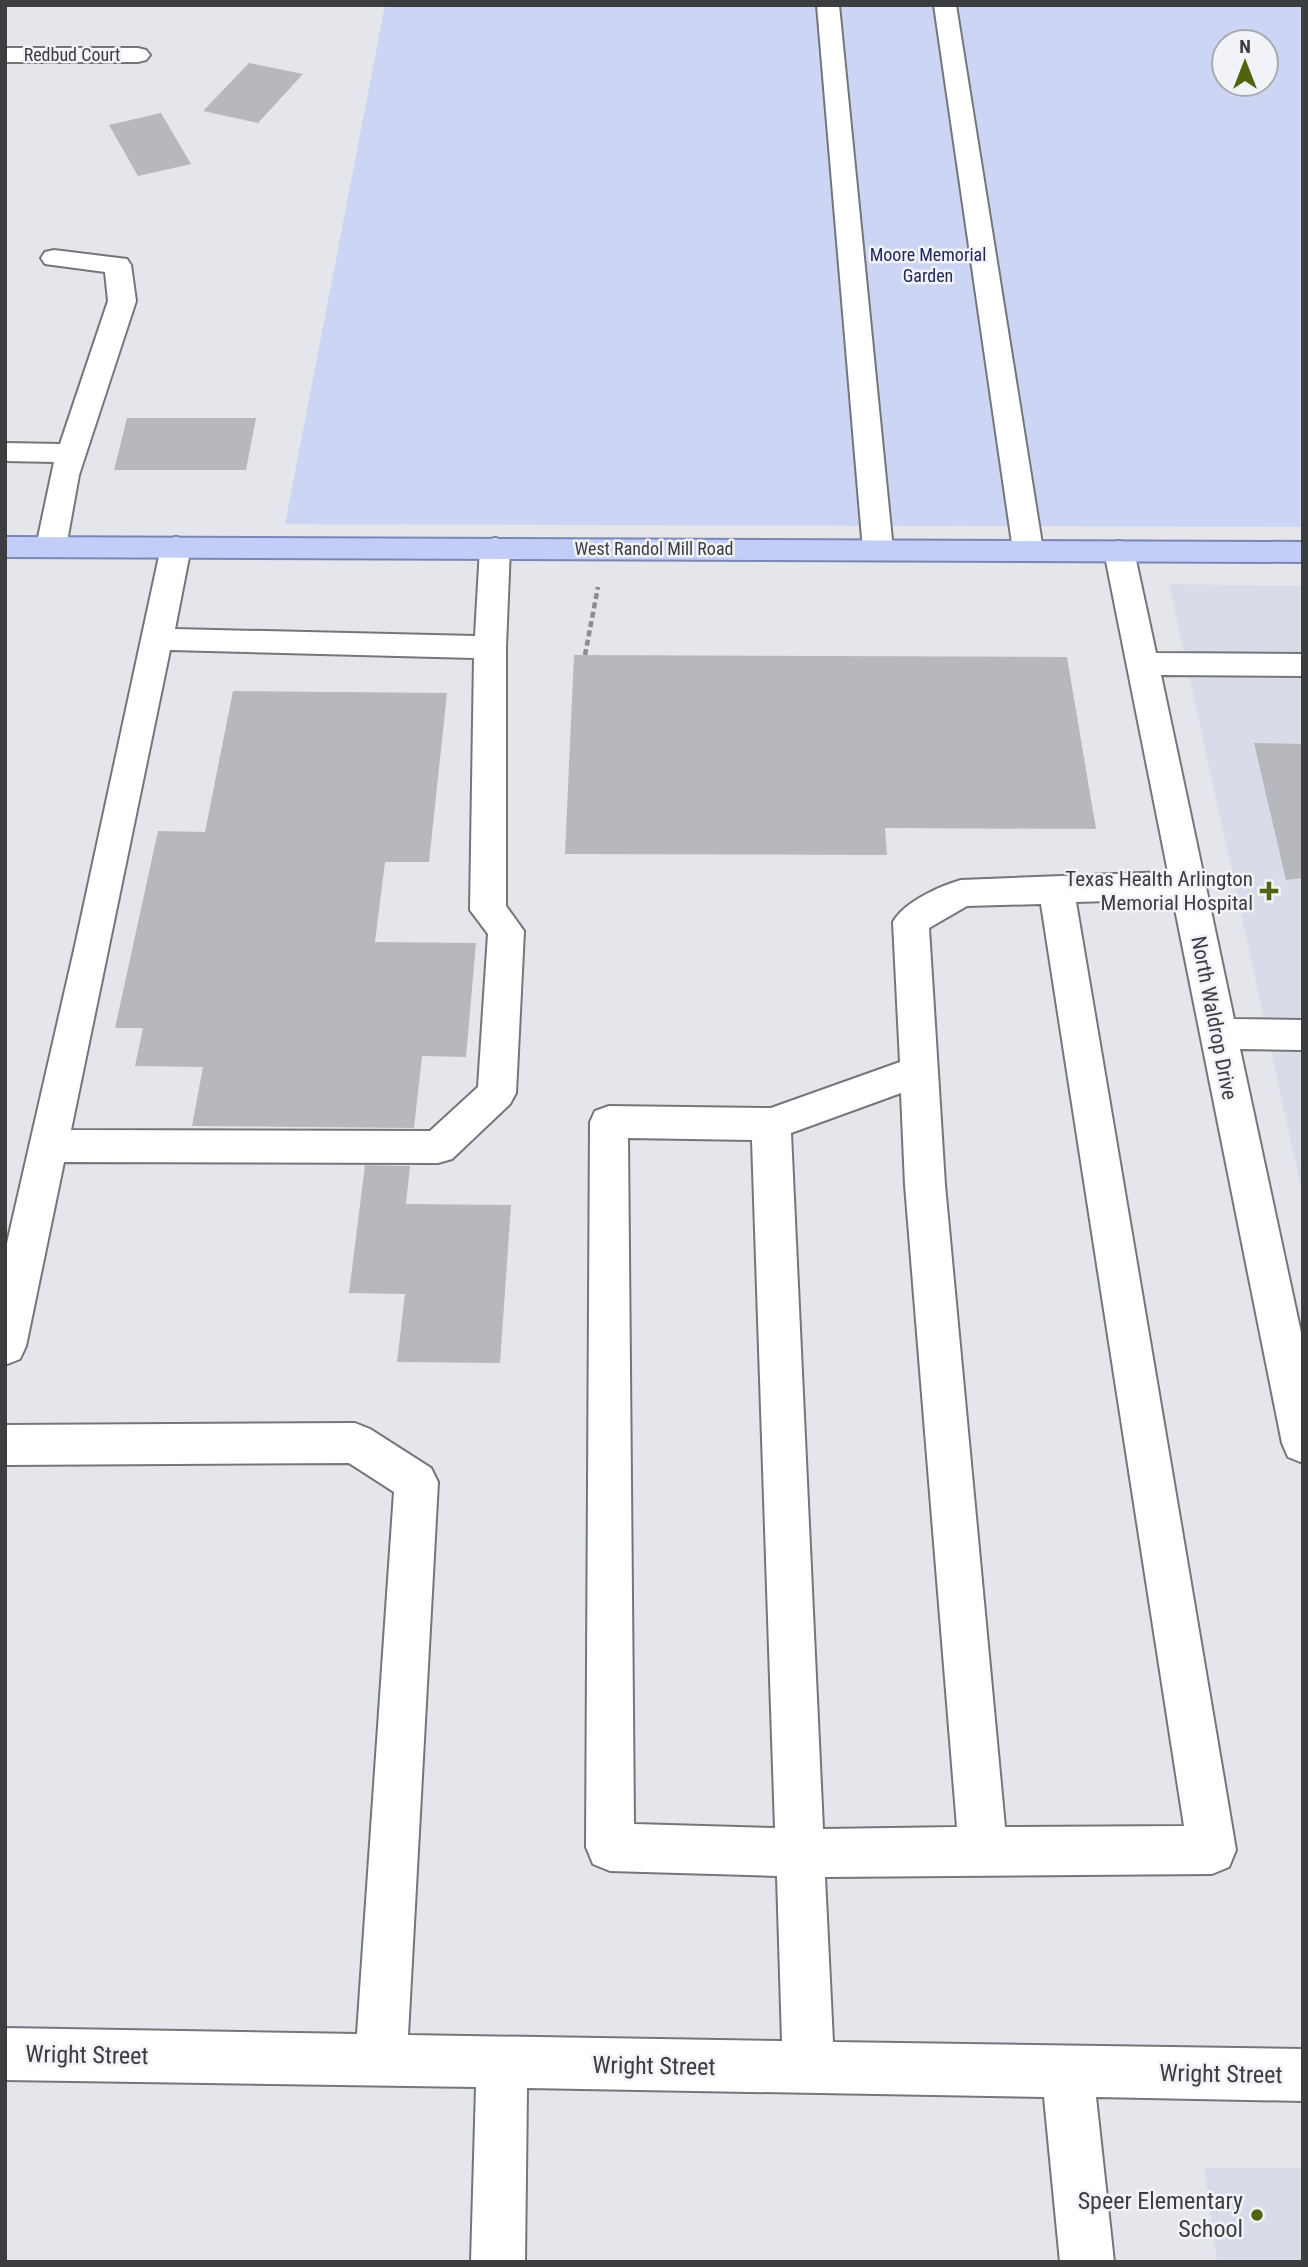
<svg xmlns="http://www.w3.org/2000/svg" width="1308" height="2267" font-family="'Roboto Condensed',sans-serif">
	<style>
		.built { fill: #d8dce8 }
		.green { fill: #ccd5f4; fill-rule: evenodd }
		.building { fill: #b6b8bd }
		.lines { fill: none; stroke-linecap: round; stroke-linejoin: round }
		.minor-casing { stroke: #74767a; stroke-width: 4 }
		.major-casing { stroke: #7a86b4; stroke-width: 4 }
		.path { stroke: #8b8c8f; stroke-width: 4.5; stroke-dasharray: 6 3.5; stroke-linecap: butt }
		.minor { fill: #fff; fill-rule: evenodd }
		.major { fill: #c3cef8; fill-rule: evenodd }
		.poi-dot { fill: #50640e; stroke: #f1f3f8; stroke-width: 2.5 }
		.labels { text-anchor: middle; stroke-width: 5; stroke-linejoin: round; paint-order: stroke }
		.far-street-label { font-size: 18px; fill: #3c3d3f; stroke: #f1f3f8 }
		.far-park-label { font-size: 18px; fill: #20285b; stroke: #f1f3f8 }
		.poi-label { font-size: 21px; fill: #3c3d3f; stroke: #f1f3f8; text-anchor: end }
		.street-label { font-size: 21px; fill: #3c3d3f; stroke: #f1f3f8 }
		.near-street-label { font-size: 24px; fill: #3c3d3f; stroke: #f1f3f8 }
		.near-poi-label { font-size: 24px; fill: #3c3d3f; stroke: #f1f3f8; text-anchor: end }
	</style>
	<rect width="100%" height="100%" fill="#e4e6eb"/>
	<g class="built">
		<polygon points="1169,584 1303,586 1303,1197"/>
		<polygon points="1204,2168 1303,2168 1303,2262 1217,2262"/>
	</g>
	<path class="green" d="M385 5H1303V527L285 524ZM1224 42H1266V84H1224Z"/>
	<g class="building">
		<polygon points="249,63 303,74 258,123 203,111"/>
		<polygon points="161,113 191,164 138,176 109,125"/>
		<polygon points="127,418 256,418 246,470 114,470"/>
		<polygon points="574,655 1067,657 1096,829 885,828 887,855 565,854"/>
		<polygon points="233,691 447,693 429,862 385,862 375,942 476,943 466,1057 422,1056 414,1128 192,1126 203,1067 135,1066 143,1028 115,1028 158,831 205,832"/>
		<polygon points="1254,743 1303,744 1303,878 1286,880"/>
		<polygon points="365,1165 410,1166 406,1204 511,1205 500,1363 397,1362 405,1294 349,1293"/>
	</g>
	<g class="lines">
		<g class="minor-casing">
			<g id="minor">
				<polygon points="817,5 839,5 893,550 889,557 878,560 867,557 863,550"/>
				<polygon points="934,5 956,5 1043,550 1039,557 1028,560 1017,557 1013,550"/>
				<polygon points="5,48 138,48 146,50 150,55 146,60 138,62 5,62"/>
				<polygon points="54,250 127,259 131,265 136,301 79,475 66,547 62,554 51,557 40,554 36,547 54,462 5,461 5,443 60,444 108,301 105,272 45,264 41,258 45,252"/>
				<path d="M176 537 187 540 191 547 175 629 475 636 480 548 484 541 495 538 506 541 510 548 506 647V906L524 931 516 1093 510 1104 452 1159 438 1163 64 1162 26 1346 20 1359 5 1365V1252L75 946 161 547 165 540ZM170 650 474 658 470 910 488 934 478 1087 430 1131 71 1130Z"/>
				<path d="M1119 541 1130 544 1134 551 1156 653 1303 654V676L1161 675 1234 1019 1303 1020V1050L1240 1049 1303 1342V1463L1288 1457 1282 1443 1173 899 1076 902 1236 1850 1229 1867 1212 1874 825 1877 833 2042 1303 2049V2101L1096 2097 1114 2262H1060L1044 2097 527 2088 525 2262H471L476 2087 5 2080V2028L357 2034 394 1492 349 1463 5 1465V1425L355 1423 370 1429 431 1468 438 1482 408 2035 782 2041 777 1876 610 1871 593 1864 586 1847 590 1122 595 1111 609 1106 771 1108 900 1062 893 922C904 902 940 886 961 880L1168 872 1104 551 1108 544ZM1041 904 1184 1826 1005 1827 945 1185 929 928 967 906ZM901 1093 905 1185 957 1827 823 1829 791 1133ZM628 1138 752 1140 775 1828 634 1824Z"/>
			</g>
		</g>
		<g class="major-casing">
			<polygon id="major" points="5,537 1303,542 1303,562 5,557"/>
		</g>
		<polyline class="path" points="585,655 598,587"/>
		<use href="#minor" class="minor"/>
		<use href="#major" class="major"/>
	</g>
	<g class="poi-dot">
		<path d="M1265.5 880.5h7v7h7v7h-7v7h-7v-7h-7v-7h7z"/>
		<circle cx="1257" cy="2215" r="7"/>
	</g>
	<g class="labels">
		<g class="far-street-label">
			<text x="72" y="61">Redbud Court</text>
			<text x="654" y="555">West Randol Mill Road</text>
		</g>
		<g class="far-park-label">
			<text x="928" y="261">Moore Memorial<tspan x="928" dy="21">Garden</tspan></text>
		</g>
		<g class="poi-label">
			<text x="1253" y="886">Texas Health Arlington<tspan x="1253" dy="24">Memorial Hospital</tspan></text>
		</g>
		<g class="street-label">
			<text transform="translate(1214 1018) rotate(79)" y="7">North Waldrop Drive</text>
		</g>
		<g class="near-street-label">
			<text transform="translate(87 2055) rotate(1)" y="8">Wright Street</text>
			<text transform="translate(654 2066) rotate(1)" y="8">Wright Street</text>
			<text transform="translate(1221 2074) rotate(1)" y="8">Wright Street</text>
		</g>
		<g class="near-poi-label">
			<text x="1243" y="2209">Speer Elementary<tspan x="1243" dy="28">School</tspan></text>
		</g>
	</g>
	<rect width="1308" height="2267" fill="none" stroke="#3c3d3f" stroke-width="14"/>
	<g transform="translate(1245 63)"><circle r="33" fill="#f1f3f8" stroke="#a9aaae" stroke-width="2"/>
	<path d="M0-5L12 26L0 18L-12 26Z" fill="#50640e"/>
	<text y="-10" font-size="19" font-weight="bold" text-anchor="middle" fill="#3c3d3f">N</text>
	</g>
</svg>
